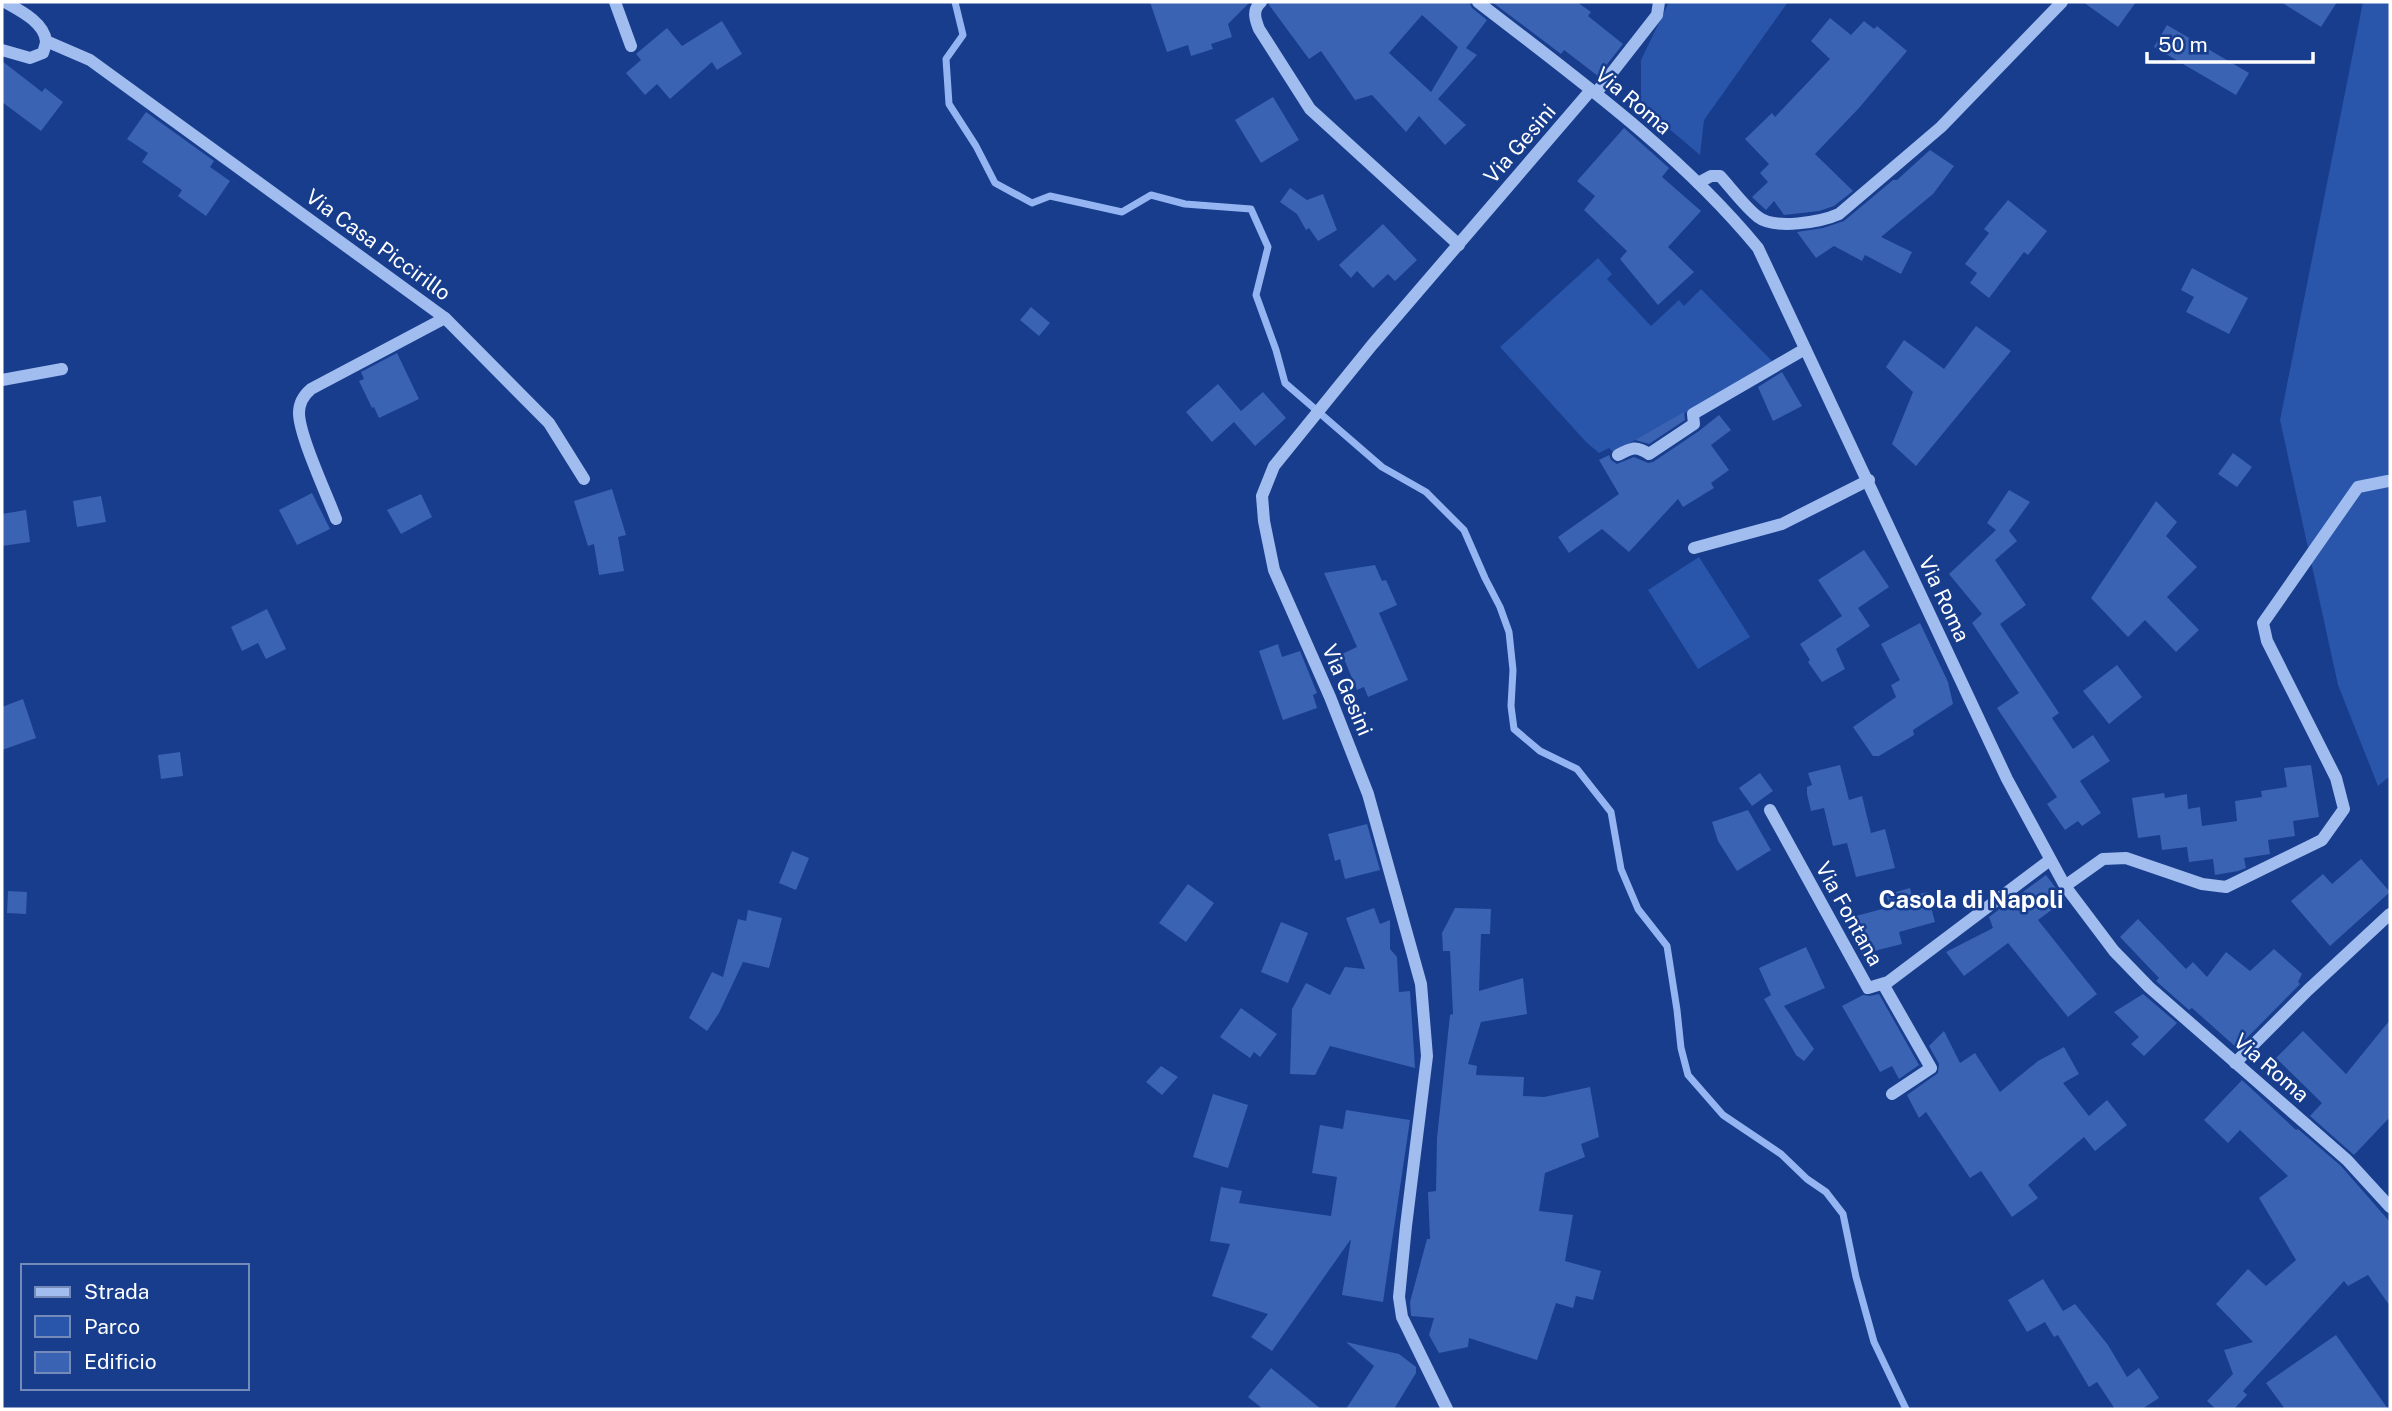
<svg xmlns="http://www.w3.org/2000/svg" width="2392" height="1411" font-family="'Public Sans',sans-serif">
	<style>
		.green { fill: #2955ab }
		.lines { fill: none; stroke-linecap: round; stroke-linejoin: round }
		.stream { stroke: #94b5f2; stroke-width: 7 }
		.building { fill: #3b63b3; fill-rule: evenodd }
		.minor { stroke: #a1bcef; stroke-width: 12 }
		.labels { text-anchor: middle; stroke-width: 5; stroke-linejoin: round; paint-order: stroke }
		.street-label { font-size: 21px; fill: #fff; stroke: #173d8c }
		.quarter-label { font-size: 24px; font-weight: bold; fill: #fff; stroke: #173d8c }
	</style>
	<rect width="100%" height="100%" fill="#173d8c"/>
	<g class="green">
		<polygon points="1669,2 1788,2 1704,120 1700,155 1641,105 1641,60"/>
		<polygon points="2363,2 2390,2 2390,776 2378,786 2338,685 2280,420"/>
		<polygon points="1598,258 1612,274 1607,279 1651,326 1679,300 1684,306 1701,289 1772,361 1767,369 1613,452 1609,448 1599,453 1586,442 1500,347"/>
		<polygon points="1699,557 1750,637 1698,669 1648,590"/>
	</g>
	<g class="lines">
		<polyline class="stream" points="955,2 963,35 946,59 949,104 976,146 995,183 1032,203 1050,196 1122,212 1151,195 1185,204 1251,209 1268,247 1256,295 1276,350 1285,383 1382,467 1426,492 1464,530 1485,578 1500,607 1509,632 1513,670 1511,706 1514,729 1540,751 1577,769 1611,812 1621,869 1638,909 1667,946 1677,1010 1681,1048 1688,1075 1723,1115 1781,1154 1807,1179 1826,1192 1843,1214 1856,1277 1874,1342 1906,1409"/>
	</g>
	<g class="building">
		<polygon points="1150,2 1250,2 1228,24 1232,37 1211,44 1213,49 1191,56 1188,45 1167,52"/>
		<path d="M1270 2H1469L1472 8 1487 20 1466 48 1477 55 1438 99 1466 125 1445 145 1419 116 1406 132 1372 95 1355 100 1321 51 1309 59 1269 5ZM1422 15 1458 47 1431 92 1389 53Z"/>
		<polygon points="1492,2 1577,2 1591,12 1588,16 1623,44 1598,76 1564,50 1561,54"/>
		<polygon points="2083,2 2136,2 2118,27"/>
		<polygon points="2281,2 2337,2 2321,27"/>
		<polygon points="1830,18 1851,35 1864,21 1874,29 1877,26 1907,51 1859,108 1815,154 1853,191 1834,206 1819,211 1784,215 1774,201 1766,210 1752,197 1768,182 1760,173 1769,164 1745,139 1772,113 1775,117 1830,59 1811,41"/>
		<polygon points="722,21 742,54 717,70 712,62 670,99 657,84 645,95 626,73 641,60 636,54 667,28 682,46"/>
		<polygon points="2167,25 2249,73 2236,95 2154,47"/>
		<polygon points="2,61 42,92 45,88 63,102 41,131 2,102"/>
		<polygon points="1273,97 1299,140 1261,163 1235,120"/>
		<polygon points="146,112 214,161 210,167 230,181 206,216 178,196 182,190 142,162 148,153 127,139"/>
		<polygon points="1624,128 1669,168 1662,177 1701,211 1668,247 1694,272 1658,305 1620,259 1627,251 1584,210 1595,196 1577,181"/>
		<polygon points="1930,150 1954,166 1933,194 1881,237 1912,252 1901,274 1865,255 1862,261 1834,246 1816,258 1797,232 1823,228 1844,221 1893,180 1897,180"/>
		<polygon points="1290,188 1307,200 1323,194 1337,230 1318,241 1309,228 1306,230 1297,214 1280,202"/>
		<polygon points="2008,200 2047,231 2028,255 2024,252 1989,298 1970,283 1977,273 1965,264 1989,233 1984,229"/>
		<polygon points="1383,224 1417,260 1395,281 1388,274 1373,288 1357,271 1351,278 1339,265"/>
		<polygon points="2192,268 2248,298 2229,334 2186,312 2194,297 2181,290"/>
		<polygon points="1031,307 1050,323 1039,336 1020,320"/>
		<polygon points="1976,326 2011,351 1916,466 1892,444 1913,392 1886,367 1904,340 1944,369"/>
		<polygon points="397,353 419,399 379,418 374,407 372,408 359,381 364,379 361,372"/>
		<polygon points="1782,372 1802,406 1773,421 1758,387"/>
		<polygon points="1218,384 1241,411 1263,392 1286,418 1255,446 1234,422 1212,442 1186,412"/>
		<polygon points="1684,412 1685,420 1649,444 1635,440"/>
		<polygon points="1719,415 1731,430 1711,445 1729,470 1711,483 1714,488 1683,507 1678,499 1629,552 1602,529 1569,553 1558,537 1619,494 1599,460 1609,455 1611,460 1617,464 1634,457 1648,463 1653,462 1699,431"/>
		<polygon points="2233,453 2252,467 2237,487 2218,474"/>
		<polygon points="612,489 626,535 618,537 624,571 599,575 594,544 588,546 574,501"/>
		<polygon points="2009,490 2030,502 2009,531 2017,541 1995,560 2026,605 2000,624 2059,713 2052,718 2073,749 2093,735 2110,761 2080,781 2101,813 2082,826 2078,821 2065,830 2047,804 2057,797 1997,708 2019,693 1972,623 1982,614 1949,574 1996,530 1987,523"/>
		<polygon points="312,493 330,529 297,545 279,510"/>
		<polygon points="421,494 432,517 401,534 387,510"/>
		<polygon points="101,496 106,522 77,527 73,501"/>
		<polygon points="2156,501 2177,522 2166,536 2197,567 2167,597 2199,630 2176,652 2145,620 2128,637 2091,598"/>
		<polygon points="26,510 30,542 2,546 2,514"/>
		<polygon points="1864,550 1889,587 1858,608 1870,626 1836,649 1845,669 1822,682 1808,662 1810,660 1800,644 1842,616 1818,580"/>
		<polygon points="1375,565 1382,581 1386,580 1397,605 1379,613 1408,680 1368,697 1364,687 1357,690 1342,654 1357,647 1324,573"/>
		<polygon points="267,609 286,649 266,659 258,643 242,651 231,627"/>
		<polygon points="1920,623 1948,682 1953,704 1913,730 1914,735 1879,756 1873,756 1853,727 1896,697 1891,685 1900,680 1881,644"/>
		<polygon points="1278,644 1282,657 1300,651 1317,693 1313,695 1317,708 1283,720 1259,651"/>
		<polygon points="2117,665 2142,697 2109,724 2083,691"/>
		<polygon points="23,699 36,738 2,750 2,707"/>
		<polygon points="180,752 183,776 161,779 158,755"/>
		<polygon points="1840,765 1849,800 1862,796 1871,833 1885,829 1895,868 1856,877 1847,843 1833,846 1824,808 1811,811 1807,794 1807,787 1812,785 1808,773"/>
		<polygon points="2311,765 2319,817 2293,821 2295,836 2268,840 2270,854 2244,858 2246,868 2238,871 2215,875 2213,859 2189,862 2187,847 2162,850 2160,835 2138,838 2132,798 2164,793 2165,798 2187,794 2188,809 2200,807 2202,826 2237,821 2235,801 2262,797 2261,791 2287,787 2284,768"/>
		<polygon points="1760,773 1773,791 1752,806 1739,788"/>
		<polygon points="1748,810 1771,850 1737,871 1718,841 1712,822"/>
		<polygon points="1367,824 1380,870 1345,879 1340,859 1335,861 1328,834"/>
		<polygon points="792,851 809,858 796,890 779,883"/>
		<polygon points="2361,859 2390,892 2330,946 2291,901 2323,874 2332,884"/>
		<polygon points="2046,875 2065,900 2038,920 2097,994 2068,1017 2008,943 1964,976 1946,952 1993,928 1989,917"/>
		<polygon points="1188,884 1214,903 1186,942 1159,923"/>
		<polygon points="1910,888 1912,896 1927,892 1935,922 1899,932 1902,944 1862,954 1852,917 1890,907 1886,895"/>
		<polygon points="8,891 27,892 26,914 7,913"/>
		<polygon points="1374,908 1380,924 1390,920 1390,949 1397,957 1399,992 1410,991 1415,1068 1330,1046 1315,1075 1290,1074 1292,1009 1306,983 1330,995 1345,967 1365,969 1346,918"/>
		<polygon points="1455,908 1491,909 1490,934 1481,934 1479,991 1523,978 1527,1014 1481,1022 1468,1064 1477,1066 1476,1075 1524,1077 1523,1096 1544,1097 1590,1087 1599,1137 1581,1144 1585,1157 1545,1173 1539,1211 1573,1215 1565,1261 1601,1271 1593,1300 1576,1296 1573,1308 1556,1303 1537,1360 1469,1338 1468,1347 1439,1353 1429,1335 1434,1318 1411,1316 1410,1302 1427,1239 1430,1239 1428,1192 1436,1191 1437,1138 1450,1015 1453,1014 1450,951 1443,951 1442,933"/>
		<polygon points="748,910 782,918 769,968 743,962 719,1013 707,1031 689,1018 712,972 723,977 738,919 746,921"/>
		<polygon points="2138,919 2186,969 2193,962 2207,977 2226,952 2250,971 2274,949 2302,974 2298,982 2300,984 2237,1048 2192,1008 2189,1010 2156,981 2159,978 2120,937"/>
		<polygon points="1281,922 1308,933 1288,983 1261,972"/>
		<polygon points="1806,947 1825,988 1784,1006 1814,1049 1804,1061 1796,1055 1764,999 1771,995 1759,968"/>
		<polygon points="1879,994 1919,1065 1899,1079 1892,1066 1880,1072 1842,1006 1863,995 1870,996"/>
		<polygon points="2143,994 2177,1023 2144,1056 2131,1044 2139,1037 2114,1012"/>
		<polygon points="1241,1008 1277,1034 1260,1057 1254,1052 1250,1058 1220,1037"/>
		<polygon points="2390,1020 2390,1117 2354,1155 2310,1116 2322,1103 2276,1058 2303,1031 2346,1074"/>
		<polygon points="1944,1031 1960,1063 1975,1053 2000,1092 2038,1061 2064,1047 2079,1074 2063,1083 2089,1116 2107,1100 2127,1125 2095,1151 2084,1137 2028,1185 2038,1198 2012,1217 1981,1171 1970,1178 1926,1112 1919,1118 1907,1095 1938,1073 1939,1064 1929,1046"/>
		<polygon points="1161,1066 1178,1077 1162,1095 1146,1082"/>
		<polygon points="2242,1080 2296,1130 2298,1129 2341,1166 2390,1222 2390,1306 2368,1275 2348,1286 2344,1281 2243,1391 2247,1395 2234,1409 2216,1409 2207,1401 2233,1374 2224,1350 2253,1342 2216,1304 2248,1269 2266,1286 2296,1260 2259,1198 2288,1176 2240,1130 2228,1143 2204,1120"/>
		<polygon points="1213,1094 1248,1105 1228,1168 1193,1157"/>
		<polygon points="1346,1110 1410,1120 1383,1302 1342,1295 1351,1239 1272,1351 1251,1337 1268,1314 1212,1296 1230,1244 1210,1241 1221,1187 1242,1191 1239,1203 1331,1216 1337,1177 1312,1173 1320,1125 1343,1129"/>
		<polygon points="2043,1279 2063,1311 2075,1304 2108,1345 2127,1377 2139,1368 2159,1398 2142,1409 2115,1409 2097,1382 2089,1387 2058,1335 2054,1337 2045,1322 2027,1332 2008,1300"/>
		<polygon points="2336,1335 2388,1409 2285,1409 2266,1383"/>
		<polygon points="1346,1342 1399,1354 1416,1367 1416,1373 1394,1409 1346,1409 1374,1366"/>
		<polygon points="1271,1368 1321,1409 1263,1409 1248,1397"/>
	</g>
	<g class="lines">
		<g class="minor">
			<polyline points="615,2 631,46"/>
			<path d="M1261 2C1252 10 1255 19 1259 29L1310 109 1459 245"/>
			<path d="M1478 2C1576 78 1679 152 1758 248L2007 779 2065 886 2114 951 2149 987 2347 1160 2390 1207"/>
			<path d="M46 41 90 60 445 318 311 389C304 395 299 402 299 413 299 435 327 495 336 519"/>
			<path d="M2 50 30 58 43 53C44 49 46 45 46 41 44 22 19 10 5 2"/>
			<polyline points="1596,93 1657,15 1659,2"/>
			<path d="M1698 183 1711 176H1720C1732 189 1744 206 1758 217 1775 230 1821 222 1839 214L1941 127 2062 2"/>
			<polyline points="445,318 549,423 584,479"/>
			<polyline points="2,380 62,369"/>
			<path d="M1618 455C1631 448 1636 445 1649 454L1694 424 1693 414 1805 349"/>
			<polyline points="1694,548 1782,524 1869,480"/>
			<polyline points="1770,810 1868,988 1888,982 2050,860"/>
			<polyline points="2065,886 2103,859 2126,858 2202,884 2226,887 2322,840 2344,809 2336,778 2267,641 2263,623 2358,487 2388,481"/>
			<polyline points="1883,984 1931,1068 1892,1094"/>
			<polyline points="2235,1063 2308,990 2390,914"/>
			<polyline points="1447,1409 1402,1317 1399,1297 1406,1226 1427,1056 1421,984 1368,794 1330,697 1274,570 1264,521 1262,496 1274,466 1372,345 1591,90"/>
		</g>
	</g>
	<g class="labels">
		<g class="street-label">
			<text transform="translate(1633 101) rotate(40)" y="7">Via Roma</text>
			<text transform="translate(1520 144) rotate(-49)" y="7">Via Gesini</text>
			<text transform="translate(378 245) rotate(36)" y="7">Via Casa Piccirillo</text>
			<text transform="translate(1944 599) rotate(65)" y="7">Via Roma</text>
			<text transform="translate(1347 690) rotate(67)" y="7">Via Gesini</text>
			<text transform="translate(1849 914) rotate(61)" y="7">Via Fontana</text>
			<text transform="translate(2271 1068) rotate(41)" y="7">Via Roma</text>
		</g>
		<g class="quarter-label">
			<text x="1971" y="908">Casola di Napoli</text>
		</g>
	</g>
	<rect width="2392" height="1411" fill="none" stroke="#ffffff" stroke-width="7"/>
	<rect x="21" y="1264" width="228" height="126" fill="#173d8c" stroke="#748bba" stroke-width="2"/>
	<rect x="35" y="1287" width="35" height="10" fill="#a1bcef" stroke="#748bba" stroke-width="2"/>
	<text x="84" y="1299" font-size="21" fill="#ffffff">Strada</text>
	<rect x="35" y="1316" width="35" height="21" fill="#2955ab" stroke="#748bba" stroke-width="2"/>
	<text x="84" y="1334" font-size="21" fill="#ffffff">Parco</text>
	<rect x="35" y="1352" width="35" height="21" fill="#3b63b3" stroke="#748bba" stroke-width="2"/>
	<text x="84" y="1369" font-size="21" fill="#ffffff">Edificio</text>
	<path d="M2147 52v10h166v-10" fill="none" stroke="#ffffff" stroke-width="3.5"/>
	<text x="2158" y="52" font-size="21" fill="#ffffff" stroke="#173d8c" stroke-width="5" paint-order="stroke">50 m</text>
</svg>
